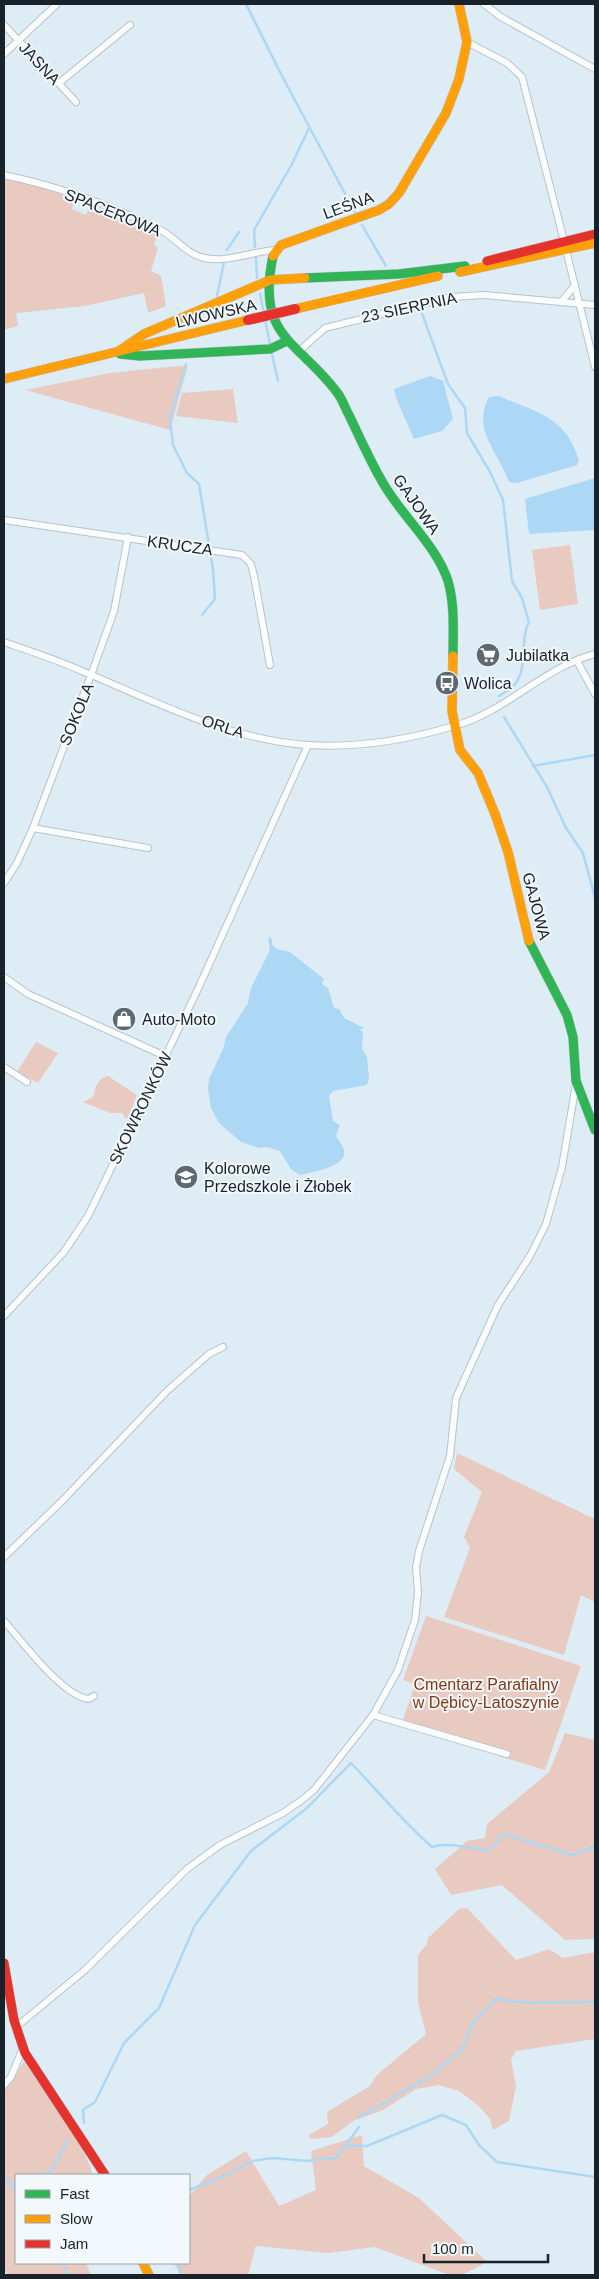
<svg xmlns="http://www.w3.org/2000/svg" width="599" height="2279" font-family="Helvetica,sans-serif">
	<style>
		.green { fill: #e8cac1 }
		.water { fill: #acd8f6 }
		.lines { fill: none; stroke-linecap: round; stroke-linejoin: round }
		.stream { stroke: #acd8f6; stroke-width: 2.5 }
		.street-casing { stroke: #b7c3ca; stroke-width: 8 }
		.fast-casing { stroke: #b7c3ca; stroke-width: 10 }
		.slow-casing { stroke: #b7c3ca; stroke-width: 10 }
		.jam-casing { stroke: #b7c3ca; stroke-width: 10 }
		.street { stroke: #fafcfe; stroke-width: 6 }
		.fast { stroke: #30b455; stroke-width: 9 }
		.slow { stroke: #ff9f0a; stroke-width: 9 }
		.jam { stroke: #e5322d; stroke-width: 9 }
		.jam-bridge-casing { stroke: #b7c3ca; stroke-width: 11; stroke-linecap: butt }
		.jam-bridge { stroke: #e5322d; stroke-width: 10 }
		.labels { text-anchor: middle; stroke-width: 4; stroke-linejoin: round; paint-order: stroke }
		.street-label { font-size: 16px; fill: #17222a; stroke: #f2f8fc }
		.poi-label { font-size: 16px; fill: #17222a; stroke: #f2f8fc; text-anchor: start }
		.park-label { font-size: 16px; fill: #8c340d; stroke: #f2f8fc }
	</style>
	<rect width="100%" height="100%" fill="#deecf5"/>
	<g class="green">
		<polygon points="4,178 39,186 75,199 72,209 86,215 90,205 158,234 154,245 158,248 151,271 161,276 166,306 148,313 144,293 85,306 16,313 18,326 4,330"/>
		<polygon points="188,365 170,430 25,390 110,373"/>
		<polygon points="233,389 238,423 176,416 182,393"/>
		<polygon points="570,545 578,604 540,610 532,550"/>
		<polygon points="36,1042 58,1053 38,1083 17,1072"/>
		<path d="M108 1076 137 1095 127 1120 122 1113H110L83 1102 93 1097C96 1088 96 1079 108 1076Z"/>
		<polygon points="457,1453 595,1519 595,1602 581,1595 564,1655 444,1617 470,1548 464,1537 482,1492 454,1469"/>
		<polygon points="426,1616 581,1666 545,1770 401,1726 415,1684 403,1680"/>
		<polygon points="565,1733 595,1740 595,1939 565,1940 502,1885 451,1895 435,1869 467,1841 485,1838 487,1824 549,1772"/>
		<polygon points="467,1908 516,1960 549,1949 563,1958 595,1952 595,2039 516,2051 511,2059 516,2086 509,2121 493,2130 490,2119 479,2106 459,2091 439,2085 416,2089 383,2110 353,2121 332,2137 310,2139 309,2135 328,2124 327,2112 370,2086 377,2075 426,2034 418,2003 418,1955 427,1944 428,1938 459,1909"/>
		<polygon points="24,2062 82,2145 93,2175 16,2175 16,2263 86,2263 91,2275 8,2275 4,2269 4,2090"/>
		<polygon points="362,2135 364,2166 419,2198 487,2262 462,2275 449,2275 375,2247 328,2253 256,2246 248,2275 183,2275 174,2264 189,2263 189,2196 207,2175 246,2151 279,2206 316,2190 311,2151"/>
	</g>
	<g class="water">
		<polygon points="430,376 443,381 453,419 442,431 414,439 396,398 394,389"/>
		<path d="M499 396C537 413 566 416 579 461L577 465 517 483 509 482C499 453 471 430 489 397Z"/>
		<polygon points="595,478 595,530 529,534 525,499"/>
		<path d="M271 937 273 946 277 949 290 952 324 979 322 984 328 988 334 1008 339 1009 344 1018 364 1028 360 1030 363 1032 362 1049 367 1057 369 1078 367 1085 333 1091 329 1096 333 1121 340 1125 336 1136C338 1140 343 1145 344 1150 348 1167 312 1172 300 1175L291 1169 280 1151 267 1147 259 1148 241 1142 219 1123 211 1108 208 1089 209 1079 223 1049 226 1037 248 1003 251 988 270 950 268 939Z"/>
	</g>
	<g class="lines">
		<g class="stream">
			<polyline points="246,4 283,78 356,214"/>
			<polyline points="362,225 386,266"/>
			<polyline points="255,247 254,230 292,164 309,128"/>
			<polyline points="227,250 239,232"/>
			<polyline points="256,257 257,278"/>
			<polyline points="260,294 264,313"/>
			<polyline points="217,296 224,262"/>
			<path d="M421 311 448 384 465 408 467 433 490 472 503 500 512 581 522 598 529 622C519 640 529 666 515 684 511 689 504 693 499 696"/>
			<polyline points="265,319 270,344"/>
			<polyline points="272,354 278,381"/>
			<polyline points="186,364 170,419 173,445 187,473 199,484 213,569 215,599 202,615"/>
			<polyline points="504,717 547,787 566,828 583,853 595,898"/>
			<polyline points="533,766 595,755"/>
			<polyline points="358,2118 432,2075 463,2048 472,2023 496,1999 530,2003 595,2002"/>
			<path d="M84 2123 83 2110 95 2102 124 2043 159 2008 195 1925 251 1851 307 1808 351 1763C378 1791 402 1821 432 1847 449 1842 469 1848 488 1851L504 1834 572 1855 595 1846"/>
			<polyline points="346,2145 367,2146 442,2115 466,2125 479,2145 497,2162 595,2177"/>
			<polyline points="45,2175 53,2168 68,2140"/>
			<polyline points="4,2176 16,2191"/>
			<polyline points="189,2190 227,2175 252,2161 274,2158 306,2161 336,2158 359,2127"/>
			<polyline points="62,2263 68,2275"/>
			<polyline points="178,2263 181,2275"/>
		</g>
		<g class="street-casing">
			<g id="street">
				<polyline points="484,4 501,17 595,69"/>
				<polyline points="4,25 76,102"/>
				<polyline points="467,42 507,63 522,77 564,241"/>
				<polyline points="4,54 57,4"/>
				<polyline points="59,83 130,25"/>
				<path d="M4 175C56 186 110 205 159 229 175 237 186 254 204 258 227 263 253 251 276 250"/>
				<polyline points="566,250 595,367"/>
				<polyline points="561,302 575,285"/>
				<polyline points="298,352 325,328 451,297 484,295 595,305"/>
				<polyline points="4,520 242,555 251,564 254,576 270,665"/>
				<path d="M4 642C30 651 57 660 82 671 154 701 229 740 308 745 357 748 407 740 454 726 506 712 544 667 595 654"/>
				<polyline points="577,661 595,694"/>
				<polyline points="33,828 148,848"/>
				<polyline points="4,883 17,863 33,828 91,675 114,611 128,537"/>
				<polyline points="4,977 28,994 165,1056"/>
				<polyline points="4,1067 27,1082"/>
				<polyline points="4,1316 64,1252 88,1216 198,989 308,745"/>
				<polyline points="4,1557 62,1501 167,1391 209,1354 223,1347"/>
				<path d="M4 1621C22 1641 63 1697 89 1699L94 1696"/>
				<polyline points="373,1715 507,1754"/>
				<polyline points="16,2027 85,1970 187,1869 220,1845 283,1813 302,1800 314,1790 373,1715 398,1670 415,1620 418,1592 416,1568 419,1551 450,1456 456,1398 498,1305 530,1256 546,1224 562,1167 576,1084"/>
				<polyline points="4,2085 11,2077 23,2048"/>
			</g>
		</g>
		<g class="fast-casing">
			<g id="fast">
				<path d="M273 256C256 337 297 340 336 391 342 398 345 408 349 415 360 438 370 461 383 483 401 515 437 546 448 581 455 605 453 632 453 656"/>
				<polyline points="305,278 399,274 465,266"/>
				<polyline points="120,354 140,356 270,349 287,341"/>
				<polyline points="529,941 567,1015 573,1037 576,1081 595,1130"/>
			</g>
		</g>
		<g class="slow-casing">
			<g id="slow">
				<polyline points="273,256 281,245 379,210 389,204 399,193 446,113 459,79 467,42 459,4"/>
				<polyline points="460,272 595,243"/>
				<polyline points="295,309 438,276"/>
				<polyline points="119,351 144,334 270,280 305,278"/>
				<polyline points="4,379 248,320"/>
				<polyline points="453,656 452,711 460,750 478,773 495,814 508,852 529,941"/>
				<polyline points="143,2263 149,2275"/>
			</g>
		</g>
		<g class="jam-casing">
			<g id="jam">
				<polyline points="487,261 595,234"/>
				<polyline points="4,1963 14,2020 25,2053 105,2175"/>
			</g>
		</g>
		<use href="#street" class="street"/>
		<use href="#fast" class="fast"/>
		<use href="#slow" class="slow"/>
		<use href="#jam" class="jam"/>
		<g class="jam-bridge-casing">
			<polyline id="jam-bridge" points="248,320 295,309"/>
		</g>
		<use href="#jam-bridge" class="jam-bridge"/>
	</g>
	<defs>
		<g id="supermarket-disc" transform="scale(1.25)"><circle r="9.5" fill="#5d6971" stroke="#f2f8fc"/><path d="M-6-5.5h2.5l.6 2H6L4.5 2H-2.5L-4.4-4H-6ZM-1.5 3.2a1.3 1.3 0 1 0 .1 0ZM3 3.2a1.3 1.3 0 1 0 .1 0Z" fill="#fff"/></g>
		<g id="bus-disc" transform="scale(1.25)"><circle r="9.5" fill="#5d6971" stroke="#f2f8fc"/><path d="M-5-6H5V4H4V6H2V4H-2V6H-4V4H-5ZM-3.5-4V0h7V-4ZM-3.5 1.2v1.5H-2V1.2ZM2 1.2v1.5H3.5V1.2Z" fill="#fff"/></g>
		<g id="shop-disc" transform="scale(1.25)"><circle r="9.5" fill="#5d6971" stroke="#f2f8fc"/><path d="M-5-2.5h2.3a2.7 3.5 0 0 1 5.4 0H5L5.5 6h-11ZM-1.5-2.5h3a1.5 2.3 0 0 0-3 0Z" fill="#fff"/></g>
		<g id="school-disc" transform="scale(1.25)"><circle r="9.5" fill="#5d6971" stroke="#f2f8fc"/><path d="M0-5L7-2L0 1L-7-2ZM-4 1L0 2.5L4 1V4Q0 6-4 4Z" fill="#fff"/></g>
	</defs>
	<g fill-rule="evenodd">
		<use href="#supermarket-disc" x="488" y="655"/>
		<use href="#bus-disc" x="447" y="683"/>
		<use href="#shop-disc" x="124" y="1019"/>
		<use href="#school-disc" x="186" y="1177"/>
	</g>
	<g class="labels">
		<g class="street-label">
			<text transform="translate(40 63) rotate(47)" y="6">JASNA</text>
			<text transform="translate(348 205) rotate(-20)" y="6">LEŚNA</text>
			<text transform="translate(113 212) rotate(22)" y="6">SPACEROWA</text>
			<text transform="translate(409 307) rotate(-12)" y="6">23 SIERPNIA</text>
			<text transform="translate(216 313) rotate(-13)" y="6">LWOWSKA</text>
			<text transform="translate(417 504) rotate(55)" y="6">GAJOWA</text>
			<text transform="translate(180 545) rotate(8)" y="6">KRUCZA</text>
			<text transform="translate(76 714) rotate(-68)" y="6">SOKOLA</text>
			<text transform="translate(223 726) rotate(18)" y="6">ORLA</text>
			<text transform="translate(537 906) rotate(75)" y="6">GAJOWA</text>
			<text transform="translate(140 1108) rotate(-64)" y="6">SKOWRONKÓW</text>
		</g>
		<g class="poi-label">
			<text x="506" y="661">Jubilatka</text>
			<text x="464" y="689">Wolica</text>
			<text x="142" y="1025">Auto-Moto</text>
			<text x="204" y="1174">Kolorowe<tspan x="204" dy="18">Przedszkole i Żłobek</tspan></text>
		</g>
		<g class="park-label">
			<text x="486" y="1690">Cmentarz Parafialny<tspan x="486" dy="18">w Dębicy-Latoszynie</tspan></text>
		</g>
	</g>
	<rect width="599" height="2279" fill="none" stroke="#17222a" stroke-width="10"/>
	<rect x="15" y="2174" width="175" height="90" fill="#f2f8fc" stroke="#9aa2a8"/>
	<rect x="25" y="2190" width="25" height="8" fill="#30b455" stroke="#9aa2a8"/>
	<text x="60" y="2199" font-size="15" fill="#17222a">Fast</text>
	<rect x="25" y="2215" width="25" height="8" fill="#ff9f0a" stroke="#9aa2a8"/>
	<text x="60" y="2224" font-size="15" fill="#17222a">Slow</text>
	<rect x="25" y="2240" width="25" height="8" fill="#e5322d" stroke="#9aa2a8"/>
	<text x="60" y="2249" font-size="15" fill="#17222a">Jam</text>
	<path d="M424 2254v8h124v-8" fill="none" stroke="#17222a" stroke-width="2.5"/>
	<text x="432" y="2254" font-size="15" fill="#17222a" stroke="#f2f8fc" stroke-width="4" paint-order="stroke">100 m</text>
</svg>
